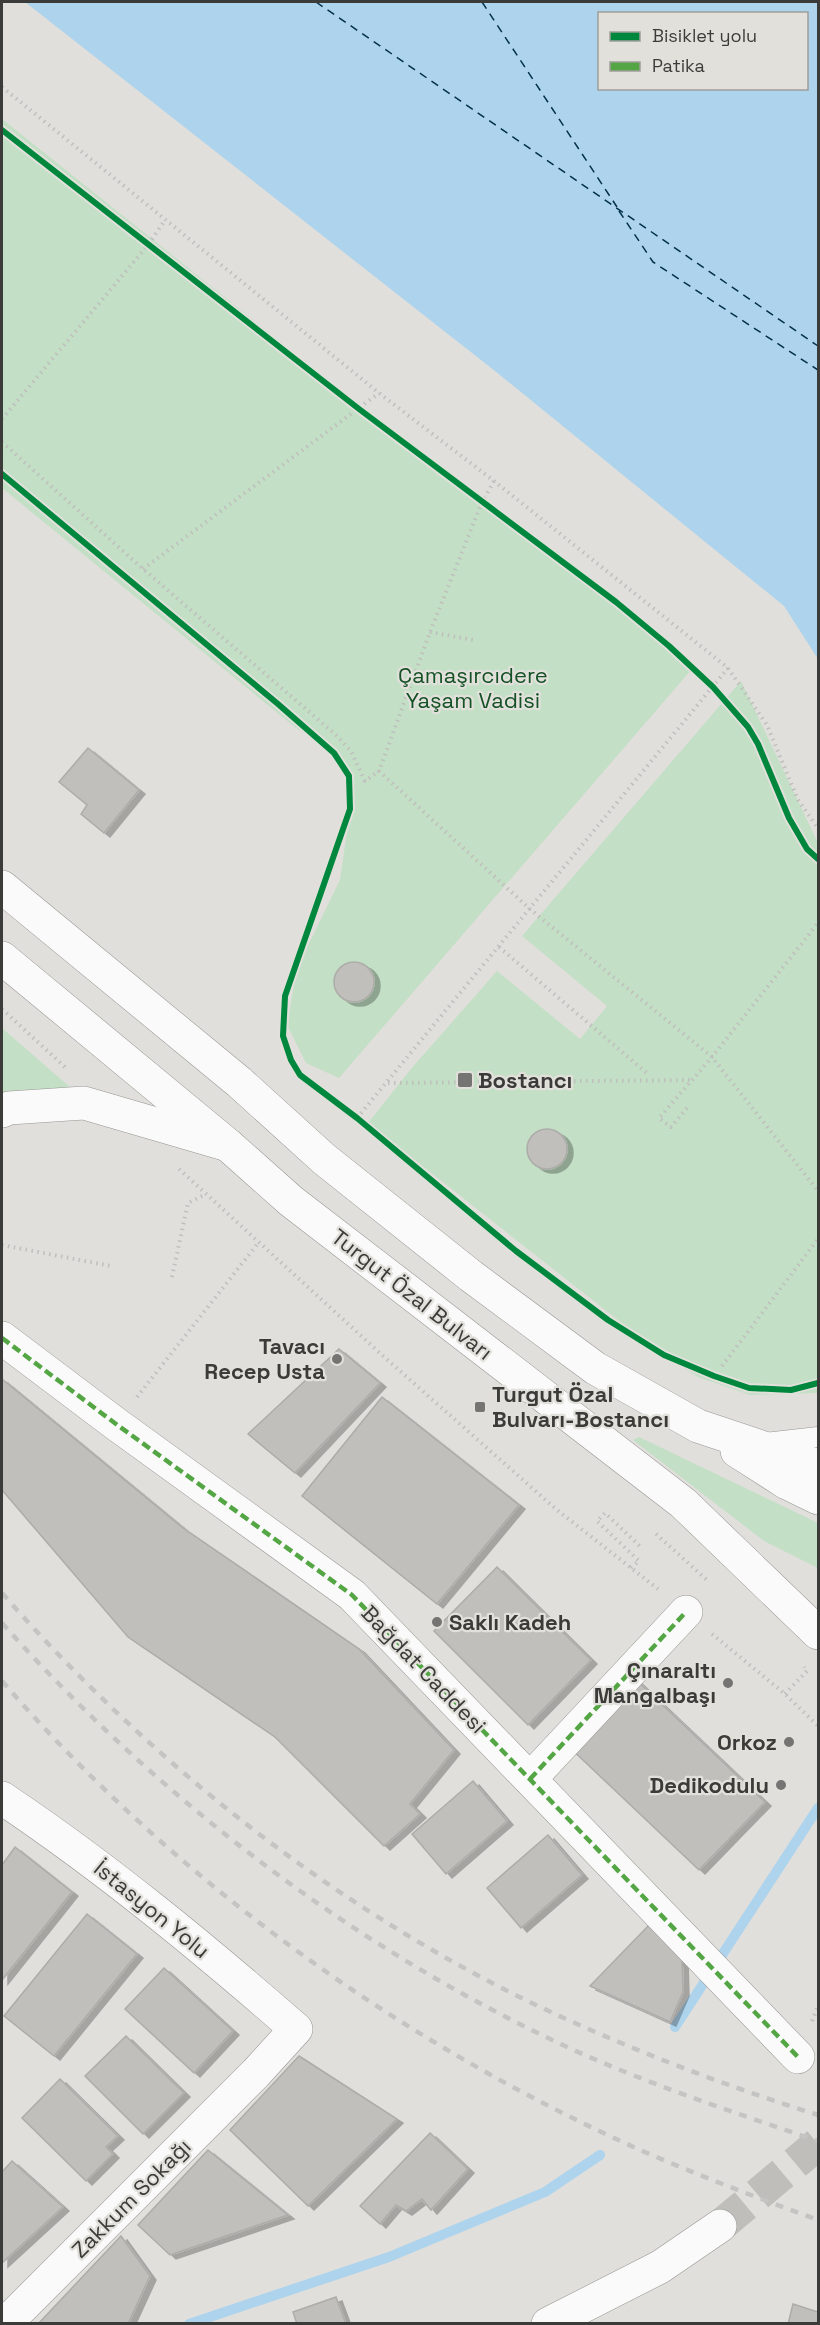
<svg xmlns="http://www.w3.org/2000/svg" width="820" height="2325" font-family="'Space Grotesk',sans-serif">
	<style>
		.green { fill: #c3dfc5 }
		.water { fill: #add4ec; fill-rule: evenodd }
		.lines { fill: none; stroke-linecap: round; stroke-linejoin: round }
		.stream { stroke: #add4ec; stroke-width: 10 }
		.ferry { stroke: #033149; stroke-width: 1.5; stroke-dasharray: 8 6; stroke-linecap: butt }
		.building { fill: #c0bfbc; stroke: #adaca9; stroke-width: 1.5; filter: url(#shadow) }
		.primary-tunnel { stroke: #c0bebb; stroke-width: 33; stroke-dasharray: 33 16; stroke-linecap: butt }
		.lane-casing { stroke: #969592; stroke-width: 21 }
		.street-casing { stroke: #969592; stroke-width: 34 }
		.primary-casing { stroke: #969592; stroke-width: 34 }
		.highway-casing { stroke: #969592; stroke-width: 34 }
		.path { stroke: #bfbfbd; stroke-width: 4; stroke-dasharray: 1.5 4.5; stroke-linecap: butt }
		.lane { stroke: #fafafa; stroke-width: 20 }
		.street { stroke: #fafafa; stroke-width: 33 }
		.primary { stroke: #fafafa; stroke-width: 33 }
		.highway { stroke: #fafafa; stroke-width: 33 }
		.rail { stroke: #c4c4c2; stroke-width: 4.5; stroke-dasharray: 8 8; stroke-linecap: butt }
		.quiet { stroke: #54a645; stroke-width: 4.5; stroke-dasharray: 9 4.5; stroke-linecap: butt }
		.cycleway-casing { stroke: #e2e0db; stroke-width: 10 }
		.cycleway { stroke: #00873e; stroke-width: 6 }
		.poi-dot { fill: #757472; stroke: #e2e0db; stroke-width: 2 }
		.labels { text-anchor: middle; stroke-width: 4.5; stroke-linejoin: round; paint-order: stroke }
		.park-label { font-size: 22px; fill: #145226; stroke: #e2e0db }
		.poi-label { font-size: 22px; font-weight: bold; fill: #3b3b39; stroke: #e2e0db; text-anchor: end }
		.street-label { font-size: 22px; fill: #3b3b39; stroke: #e2e0db }
	</style>
	<defs>
		<filter id="shadow"><feDropShadow dx="6" dy="4" stdDeviation="0" flood-color="#0004"/></filter>
	</defs>
	<rect width="100%" height="100%" fill="#e1dfdc"/>
	<g class="green">
		<polygon points="2,119 426,458 494,506 692,669 339,1078 306,1063 287,1025 297,968 340,880 354,783 334,753 296,728 2,488"/>
		<polygon points="741,681 818,843 818,1393 750,1395 698,1377 661,1354 368,1123 410,1070 497,971 580,1039 607,1006 522,936"/>
		<polygon points="2,1028 71,1088 2,1097"/>
		<polygon points="639,1437 818,1523 818,1568 764,1541 633,1440"/>
	</g>
	<path class="water" d="M25 2H818V659L784 606 495 371ZM600 14H806V88H600Z"/>
	<g class="lines">
		<g class="stream">
			<polyline points="675,2027 818,1808"/>
			<polyline points="189,2324 389,2257 545,2192 600,2155"/>
		</g>
		<g class="ferry">
			<polyline points="316,2 818,346"/>
			<polyline points="482,2 617,207"/>
			<polyline points="619,211 653,262 818,370"/>
		</g>
	</g>
	<g class="building">
		<polygon points="88,748 139,790 104,833 81,814 87,805 59,782"/>
		<circle cx="354" cy="982" r="20"/>
		<circle cx="547" cy="1149" r="20"/>
		<polygon points="339,1349 380,1383 295,1473 248,1434"/>
		<polygon points="2,1379 183,1528 359,1649 454,1750 410,1804 420,1814 384,1846 275,1737 128,1637 2,1490"/>
		<polygon points="382,1397 519,1505 437,1604 302,1496"/>
		<polygon points="497,1567 591,1660 528,1725 434,1631"/>
		<polygon points="631,1675 765,1802 699,1870 565,1743"/>
		<polygon points="473,1781 507,1821 446,1874 412,1834"/>
		<polygon points="548,1835 582,1875 521,1928 487,1888"/>
		<polygon points="15,1847 72,1892 2,1980 2,1865"/>
		<polygon points="87,1914 137,1954 54,2056 4,2016"/>
		<polygon points="649,1925 682,1957 683,1992 670,2022 590,1986"/>
		<polygon points="164,1968 233,2031 194,2073 125,2009"/>
		<polygon points="126,2036 184,2093 143,2134 85,2076"/>
		<polygon points="299,2056 397,2119 308,2206 230,2130"/>
		<polygon points="60,2079 118,2136 106,2147 113,2154 86,2181 22,2118"/>
		<polygon points="430,2133 468,2169 431,2210 422,2199 406,2211 396,2205 380,2224 360,2206"/>
		<polygon points="208,2150 288,2215 170,2255 138,2225"/>
		<polygon points="12,2161 63,2207 2,2263 2,2172"/>
		<polygon points="121,2236 150,2276 128,2324 38,2324"/>
		<polygon points="336,2297 346,2324 297,2324 293,2312"/>
		<polygon points="793,2304 818,2312 818,2324 788,2324"/>
	</g>
	<g class="lines">
		<polyline class="primary-tunnel" points="720,2226 818,2144"/>
		<g class="lane-casing">
			<polyline id="lane" points="765,1443 818,1437"/>
		</g>
		<g class="street-casing">
			<g id="street">
				<polyline points="2,1338 116,1424 352,1595 798,2057"/>
				<polyline points="530,1779 686,1612"/>
				<path d="M2 1798C105 1867 202 1947 296 2029L256 2073 5 2324"/>
			</g>
		</g>
		<g class="primary-casing">
			<g id="primary">
				<polyline points="2,1111 9,1108 84,1103 228,1145"/>
				<polyline points="548,2324 660,2267 720,2226"/>
			</g>
		</g>
		<g class="highway-casing">
			<g id="highway">
				<polyline points="2,887 239,1082 324,1159 471,1276 595,1368 698,1426 818,1466"/>
				<polyline points="2,958 228,1145 291,1201 683,1503 818,1633"/>
				<polyline points="737,1451 787,1483 818,1498"/>
			</g>
		</g>
		<g class="path">
			<polyline points="2,87 379,393 494,481 728,668 767,725 798,800 818,828"/>
			<polyline points="2,419 148,245 165,220"/>
			<polyline points="2,442 143,569 335,734 351,751 365,781 379,771"/>
			<polyline points="494,481 482,502 430,632 379,771 531,910 712,1057 818,1191"/>
			<polyline points="143,569 379,393"/>
			<polyline points="430,632 473,640"/>
			<polyline points="499,947 649,1075"/>
			<polyline points="2,1009 66,1068"/>
			<polyline points="388,1083 692,1080"/>
			<polyline points="687,1108 671,1127 659,1118 712,1057 818,923"/>
			<polyline points="357,1118 728,668"/>
			<polyline points="179,1169 382,1355 557,1510 658,1589"/>
			<polyline points="2,1245 111,1266"/>
			<polyline points="172,1277 188,1203 206,1194"/>
			<polyline points="722,1366 818,1239"/>
			<polyline points="137,1397 259,1242"/>
			<polyline points="656,1534 707,1580"/>
			<polyline points="631,1568 639,1561 597,1521 605,1513 642,1548"/>
			<polyline points="712,1634 785,1694 818,1726"/>
			<polyline points="785,1694 807,1671 804,1667"/>
			<polyline points="812,2021 818,2006"/>
		</g>
		<use href="#lane" class="lane"/>
		<use href="#street" class="street"/>
		<use href="#primary" class="primary"/>
		<use href="#highway" class="highway"/>
		<g class="rail">
			<path d="M2 1593C151 1763 334 1908 538 2006 629 2049 723 2085 818 2115"/>
			<path d="M2 1623C158 1798 352 1947 565 2046 647 2084 733 2112 818 2141"/>
			<path d="M2 1681C174 1880 398 2041 638 2149 697 2175 758 2198 818 2220"/>
		</g>
		<g class="quiet">
			<polyline points="2,1338 116,1424 352,1595 798,2057"/>
			<polyline points="530,1779 686,1612"/>
		</g>
		<g class="cycleway-casing">
			<g id="cycleway">
				<polyline points="2,130 359,409 616,602 669,646 713,687 748,727 758,744 789,818 807,849 818,859"/>
				<polyline points="2,474 278,704 334,753 349,776 350,809 285,996 283,1036 291,1060 300,1075 357,1118 516,1251 608,1320 664,1355 714,1376 749,1388 791,1390 818,1383"/>
			</g>
		</g>
		<use href="#cycleway" class="cycleway"/>
	</g>
	<g class="poi-dot">
		<rect x="457" y="1072" width="16" height="16" rx="3"/>
		<circle cx="337" cy="1359" r="6"/>
		<rect x="474" y="1401" width="12" height="12" rx="3"/>
		<circle cx="437" cy="1622" r="6"/>
		<circle cx="728" cy="1683" r="6"/>
		<circle cx="789" cy="1742" r="6"/>
		<circle cx="781" cy="1785" r="6"/>
	</g>
	<g class="labels">
		<g class="park-label">
			<text x="473" y="683">Çamaşırcıdere<tspan x="473" dy="25">Yaşam Vadisi</tspan></text>
		</g>
		<g class="poi-label">
			<text x="478" y="1088" text-anchor="start">Bostancı</text>
			<text x="325" y="1354">Tavacı<tspan x="325" dy="25">Recep Usta</tspan></text>
			<text x="492" y="1402" text-anchor="start">Turgut Özal<tspan x="492" dy="25">Bulvarı-Bostancı</tspan></text>
			<text x="449" y="1630" text-anchor="start">Saklı Kadeh</text>
			<text x="716" y="1678">Çınaraltı<tspan x="716" dy="25">Mangalbaşı</tspan></text>
			<text x="777" y="1750">Orkoz</text>
			<text x="769" y="1793">Dedikodulu</text>
		</g>
		<g class="street-label">
			<text transform="translate(412 1294) rotate(38)" y="8">Turgut Özal Bulvarı</text>
			<text transform="translate(424 1669) rotate(46)" y="8">Bağdat Caddesi</text>
			<text transform="translate(152 1909) rotate(39)" y="8">İstasyon Yolu</text>
			<text transform="translate(131 2198) rotate(-45)" y="8">Zakkum Sokağı</text>
		</g>
	</g>
	<rect width="820" height="2325" fill="none" stroke="#3b3b39" stroke-width="6"/>
	<rect x="598" y="12" width="210" height="78" fill="#e2e0db" stroke="#9f9e9a" stroke-width="1.5"/>
	<rect x="610" y="32" width="30" height="9" fill="#00873e" stroke="#9f9e9a" stroke-width="1.5"/>
	<text x="652" y="42" font-size="18" fill="#3b3b39">Bisiklet yolu</text>
	<rect x="610" y="62" width="30" height="9" fill="#54a645" stroke="#9f9e9a" stroke-width="1.5"/>
	<text x="652" y="72" font-size="18" fill="#3b3b39">Patika</text>
</svg>
